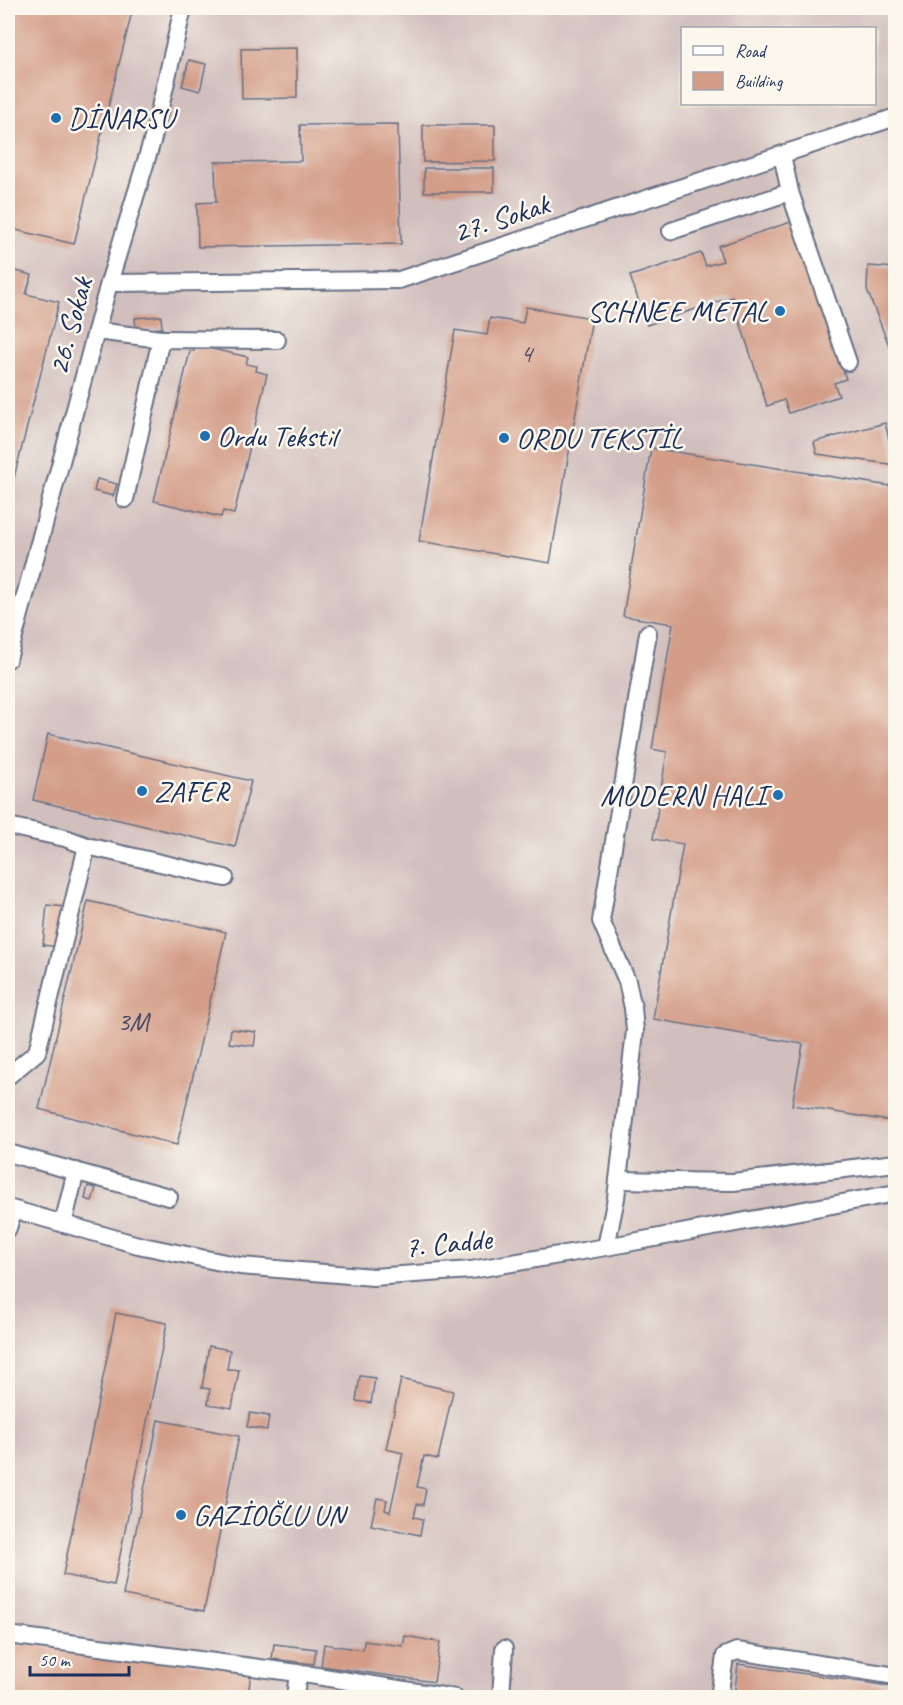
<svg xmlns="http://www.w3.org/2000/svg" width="903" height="1705" font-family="Caveat,sans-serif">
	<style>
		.industrial { fill: #d1bfbd; fill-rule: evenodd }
		.building { fill: #d39d88 }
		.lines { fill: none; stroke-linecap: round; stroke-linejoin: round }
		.minor-casing { stroke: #676f84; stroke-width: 20 }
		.minor { stroke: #fff; stroke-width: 16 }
		.poi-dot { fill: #1f6fb2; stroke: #fbf7ec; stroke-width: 2 }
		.labels { text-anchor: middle; stroke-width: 5; stroke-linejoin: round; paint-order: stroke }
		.number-label { font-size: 27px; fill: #494a68 }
		.poi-label { font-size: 30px; fill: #1b2f5e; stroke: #fbf7ec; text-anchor: start }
		.street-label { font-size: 30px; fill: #1b2f5e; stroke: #fbf7ec }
	</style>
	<rect width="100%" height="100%" fill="#fbf7ec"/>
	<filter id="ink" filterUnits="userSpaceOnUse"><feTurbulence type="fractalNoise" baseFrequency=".0167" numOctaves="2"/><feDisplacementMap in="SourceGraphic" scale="12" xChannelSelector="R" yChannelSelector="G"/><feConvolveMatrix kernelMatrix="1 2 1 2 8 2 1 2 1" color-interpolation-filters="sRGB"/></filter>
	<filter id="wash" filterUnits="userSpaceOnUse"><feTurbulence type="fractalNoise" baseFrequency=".008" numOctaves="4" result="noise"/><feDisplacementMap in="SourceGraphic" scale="24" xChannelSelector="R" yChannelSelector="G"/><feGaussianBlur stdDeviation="1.35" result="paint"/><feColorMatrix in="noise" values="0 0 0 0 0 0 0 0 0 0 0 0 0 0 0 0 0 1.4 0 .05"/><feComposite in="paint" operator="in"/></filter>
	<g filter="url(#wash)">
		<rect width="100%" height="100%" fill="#f3e5cc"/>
		<path class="industrial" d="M8 8H895V1697H8ZM682 28H874V104H682Z"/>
		<g id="blocks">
			<g class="building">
				<polygon points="8,8 133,8 74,244 8,228"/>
				<polygon points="297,48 297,98 242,99 241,49"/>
				<polygon points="189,60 206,64 200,91 182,86"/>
				<polygon points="398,124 401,244 198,247 197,203 216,202 215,162 301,161 300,125"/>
				<polygon points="423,125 495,125 495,161 423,162"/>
				<rect x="424" y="168" width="70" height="24"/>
				<polygon points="794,221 846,379 834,383 839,396 789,413 784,400 767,406 732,297 647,325 630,276 701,253 706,266 723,261 718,246"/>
				<polygon points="868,266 896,268 896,363 867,290"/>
				<polygon points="8,269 32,275 26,294 59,302 8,501"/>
				<polygon points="526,307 592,318 550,563 419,541 455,330 487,335 490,318 523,323"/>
				<polygon points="161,316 162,328 136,330 135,318"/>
				<polygon points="195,345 248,357 246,364 257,366 256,371 267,374 234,514 223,511 221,517 154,501 190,351 194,351"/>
				<polygon points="885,423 896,465 817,454 814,442"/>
				<polygon points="651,448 896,487 896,1122 792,1105 803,1044 653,1019 683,844 653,839 667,752 652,749 673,624 623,616"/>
				<polygon points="97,479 117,484 113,496 94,491"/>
				<polygon points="48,734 251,781 235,847 33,800"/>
				<polygon points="88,901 226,932 177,1145 39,1109"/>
				<polygon points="47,905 74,908 69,948 43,945"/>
				<polygon points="231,1029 256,1032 254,1046 229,1043"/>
				<polygon points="88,1186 96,1188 92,1201 85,1199"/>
				<polygon points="116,1313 167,1323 114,1585 63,1575"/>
				<polygon points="209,1346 230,1350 227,1369 239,1370 232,1408 208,1404 210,1389 202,1388"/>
				<polygon points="360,1376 375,1378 371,1403 356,1401"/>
				<polygon points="401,1379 453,1391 438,1459 424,1456 417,1487 426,1489 423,1505 417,1504 414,1517 423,1519 420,1535 371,1525 377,1498 387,1500 385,1510 390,1512 403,1453 386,1449"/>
				<polygon points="250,1413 269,1416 267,1430 247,1427"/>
				<polygon points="158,1420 239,1436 204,1611 123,1595"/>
				<polygon points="405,1636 440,1642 434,1682 321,1666 324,1644 363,1650 364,1641 403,1646"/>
				<polygon points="8,1643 251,1670 248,1698 8,1698"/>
				<polygon points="274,1644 316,1649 314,1664 272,1659"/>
				<polygon points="738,1664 896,1687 896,1698 734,1698"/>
			</g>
		</g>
	</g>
	<g filter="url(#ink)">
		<use href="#blocks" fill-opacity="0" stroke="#676f84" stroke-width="1.5"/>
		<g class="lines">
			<g class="minor-casing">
				<g id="minor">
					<polyline points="782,155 790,192 848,362"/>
					<polyline points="671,231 790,192"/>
					<polyline points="109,283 399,280 896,117"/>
					<polyline points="96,331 161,339"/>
					<polyline points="125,499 161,339 277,340"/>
					<polyline points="8,659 109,283 153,138 183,8"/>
					<polyline points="8,826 65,838 87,846 225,878"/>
					<polyline points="8,1076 37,1052 87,846"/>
					<polyline points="8,1153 169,1197"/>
					<polyline points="618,1180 733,1182 896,1163"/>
					<polyline points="8,1208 138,1245 240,1266 373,1277 471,1270 606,1247 896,1193"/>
					<polyline points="63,1224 76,1171"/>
					<polyline points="8,1228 13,1210"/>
					<polyline points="606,1247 616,1198 635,1031 633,1008 627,981 601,921 648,633"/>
					<polyline points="8,1635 298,1673 295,1698"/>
					<polyline points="298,1673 455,1698"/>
					<polyline points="501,1698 504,1649"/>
					<polyline points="719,1698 725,1656 737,1651 896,1676"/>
				</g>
			</g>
			<use href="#minor" class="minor"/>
		</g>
	</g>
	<g class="poi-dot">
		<circle cx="56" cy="118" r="6"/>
		<circle cx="780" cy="311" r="6"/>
		<circle cx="205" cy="436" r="6"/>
		<circle cx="504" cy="438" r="6"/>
		<circle cx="142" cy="791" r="6"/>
		<circle cx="778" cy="795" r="6"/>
		<circle cx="181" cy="1515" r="6"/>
	</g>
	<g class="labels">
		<g class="number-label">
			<text x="526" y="362">4</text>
			<text x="133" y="1030">3M</text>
		</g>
		<g class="poi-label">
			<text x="68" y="128">DİNARSU</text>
			<text x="768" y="321" text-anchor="end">SCHNEE METAL</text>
			<text x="217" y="446">Ordu Tekstil</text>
			<text x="516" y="448">ORDU TEKSTİL</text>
			<text x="154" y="801">ZAFER</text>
			<text x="766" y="805" text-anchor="end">MODERN HALI</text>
			<text x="193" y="1525">GAZİOĞLU UN</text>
		</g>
		<g class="street-label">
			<text transform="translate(501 218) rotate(-18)" y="10">27. Sokak</text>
			<text transform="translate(70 326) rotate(-75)" y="10">26. Sokak</text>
			<text transform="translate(448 1243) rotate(-6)" y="10">7. Cadde</text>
		</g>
	</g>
	<rect width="903" height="1705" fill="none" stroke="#fbf7ec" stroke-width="30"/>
	<rect x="681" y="27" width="195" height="78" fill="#fbf7ec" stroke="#a1a7b3" stroke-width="1.5"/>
	<rect x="693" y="46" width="30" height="9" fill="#ffffff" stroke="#a1a7b3" stroke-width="1.5"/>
	<text x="735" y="57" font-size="18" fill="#1b2f5e">Road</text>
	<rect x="693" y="72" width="30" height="18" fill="#d39d88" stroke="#a1a7b3" stroke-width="1.5"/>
	<text x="735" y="87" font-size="18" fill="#1b2f5e">Building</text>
	<path d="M30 1666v9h99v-9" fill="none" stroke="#1b2f5e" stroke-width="3"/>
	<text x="39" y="1666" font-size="18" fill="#1b2f5e" stroke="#fbf7ec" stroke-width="4.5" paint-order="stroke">50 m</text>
</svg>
